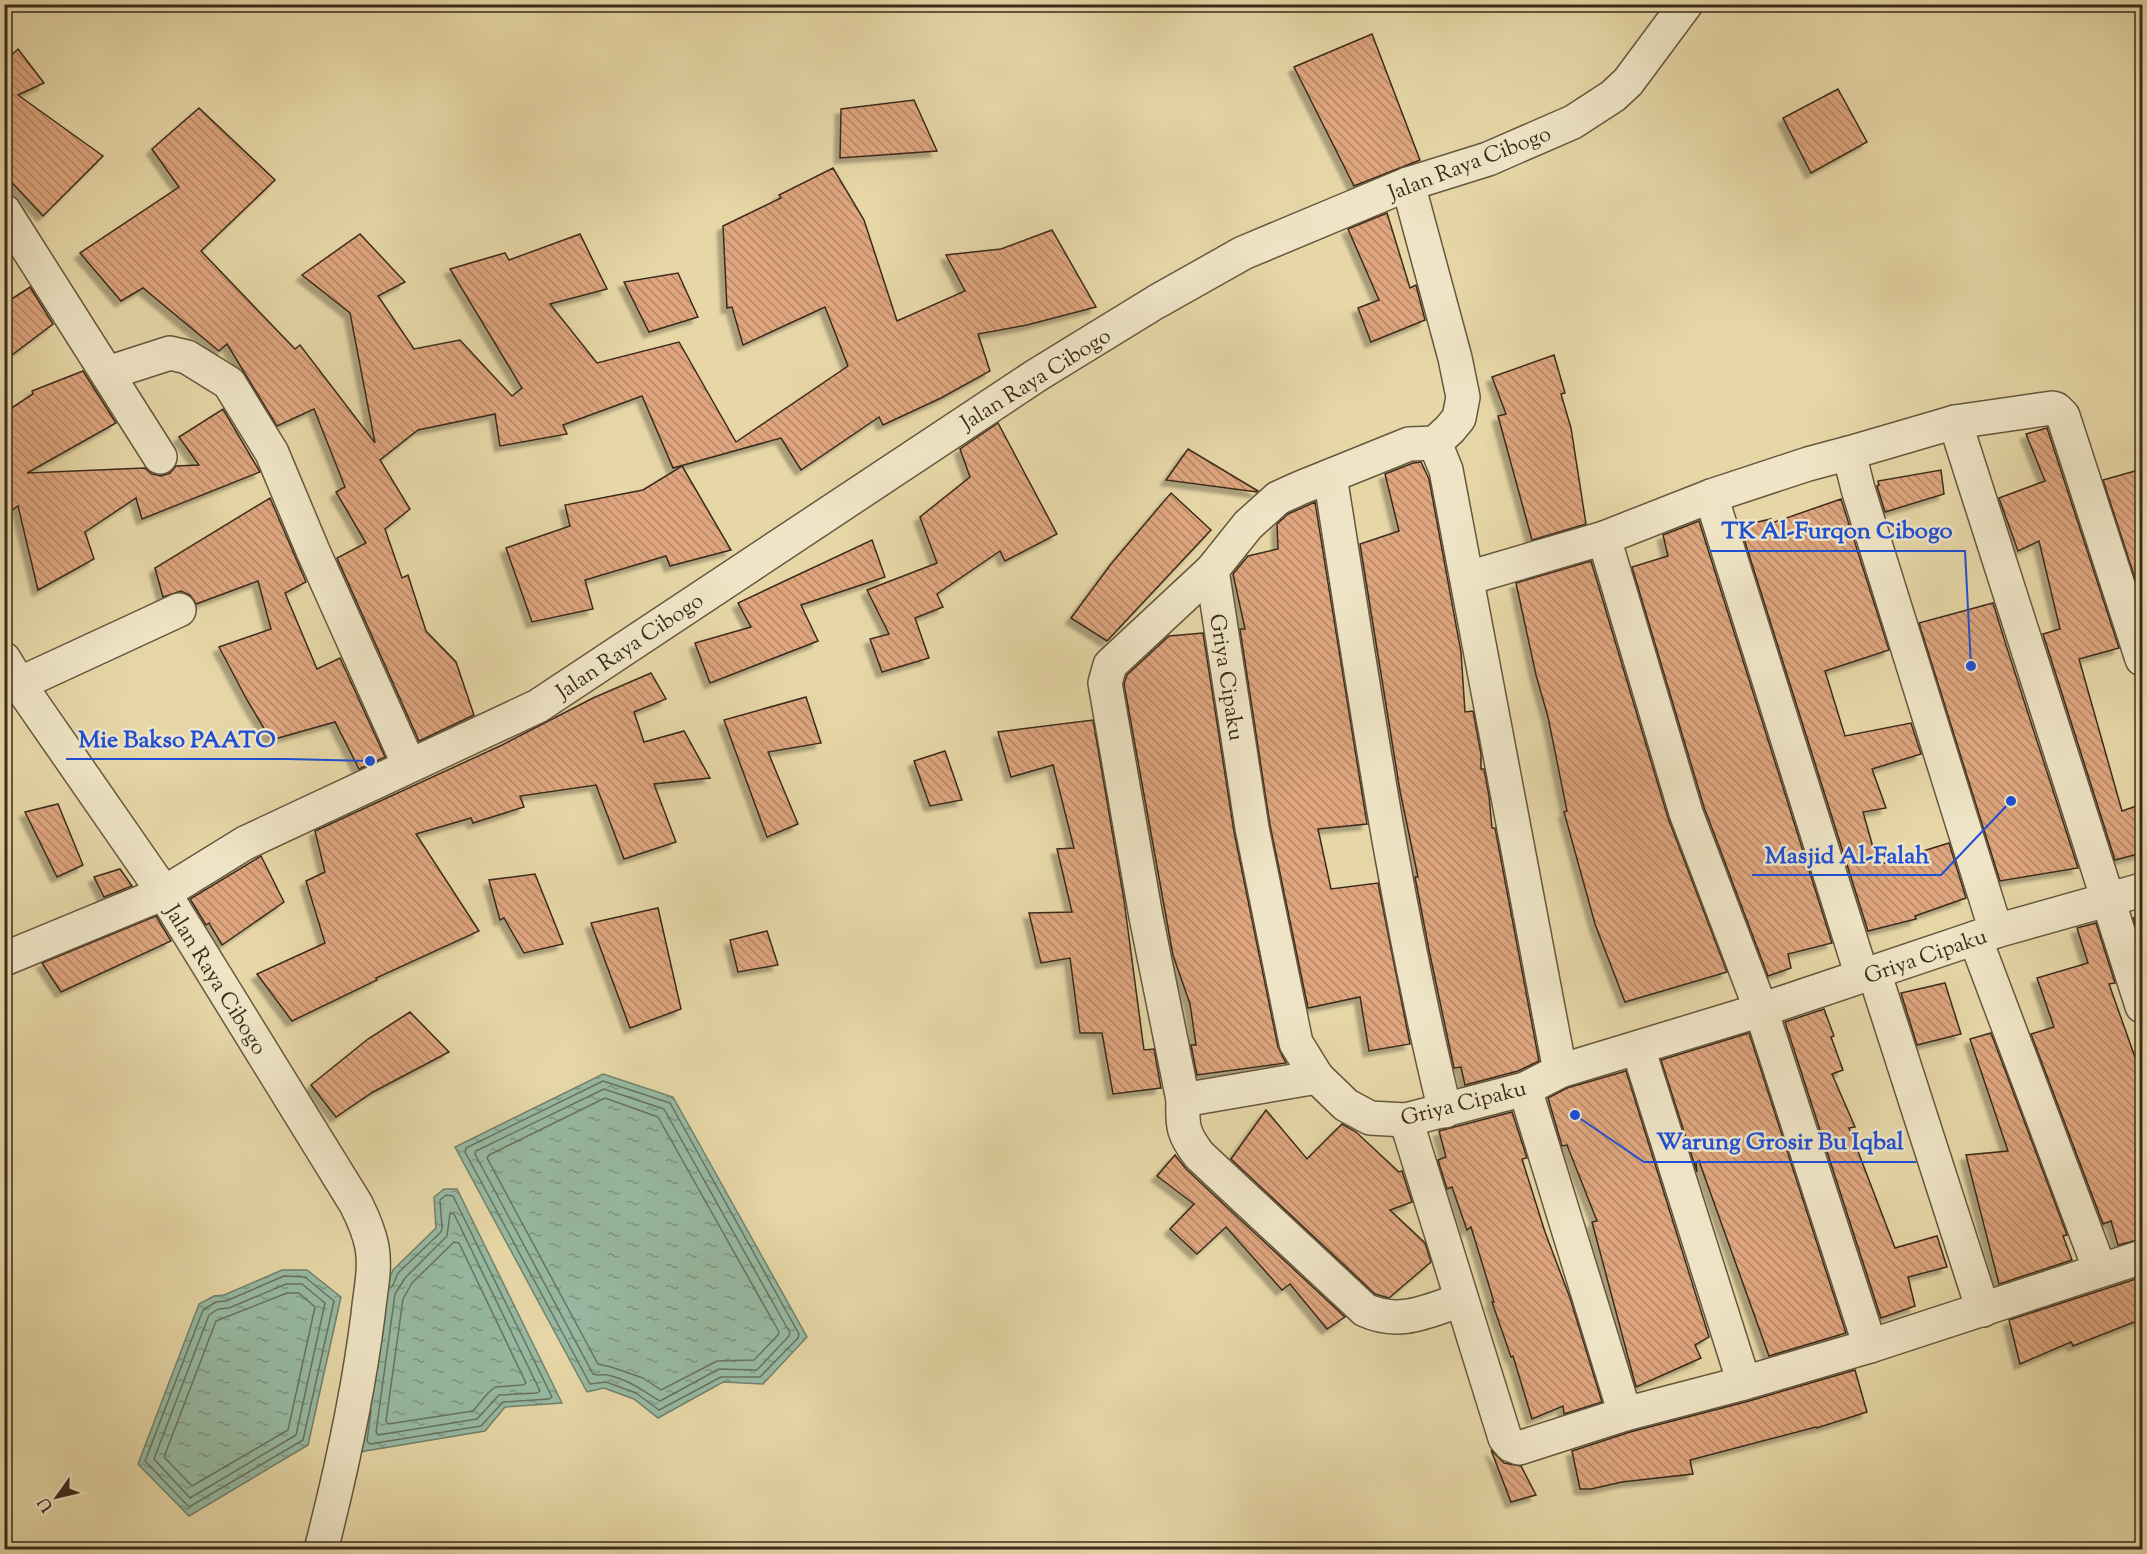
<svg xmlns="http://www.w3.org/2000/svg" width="2147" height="1554" font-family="'Sorts Mill Goudy',serif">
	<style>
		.water { fill: url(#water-ripples); stroke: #72816d; stroke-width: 1.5 }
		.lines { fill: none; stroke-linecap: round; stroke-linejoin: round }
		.shore { stroke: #68735f; stroke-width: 1.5 }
		.building { fill: url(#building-back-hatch); stroke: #3a2c1b; stroke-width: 1.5; filter: url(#shadow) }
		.minor-casing { stroke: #65573e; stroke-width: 36 }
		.minor { stroke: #efe5c6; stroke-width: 33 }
		.labels { text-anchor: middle; stroke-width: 5; stroke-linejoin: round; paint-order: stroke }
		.street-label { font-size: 22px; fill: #3a2c1b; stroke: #efe5c6 }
		.leader { fill: none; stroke: #1d4ed8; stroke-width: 2 }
		.callout-dot { fill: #1d4ed8; stroke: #efe5c6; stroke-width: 2 }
		.callout-label { font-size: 24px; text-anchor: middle; font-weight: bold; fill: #1d4ed8; stroke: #efe5c6; stroke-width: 5; stroke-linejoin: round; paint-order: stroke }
	</style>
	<defs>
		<pattern id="water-ripples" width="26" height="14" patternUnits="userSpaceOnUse" patternTransform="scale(1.5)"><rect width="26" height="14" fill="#97baa3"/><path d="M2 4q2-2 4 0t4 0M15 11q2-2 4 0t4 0" fill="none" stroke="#7c9784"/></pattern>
		<pattern id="building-back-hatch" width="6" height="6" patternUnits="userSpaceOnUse" patternTransform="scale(1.5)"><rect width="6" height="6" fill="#dea57e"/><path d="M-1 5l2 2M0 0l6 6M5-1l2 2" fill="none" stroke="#b58766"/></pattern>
		<filter id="shadow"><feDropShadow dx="-5.5" dy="5.5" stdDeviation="1.5" flood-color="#0004"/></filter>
	</defs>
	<rect width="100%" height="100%" fill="#e7d7a7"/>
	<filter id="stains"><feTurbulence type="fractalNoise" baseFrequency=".00333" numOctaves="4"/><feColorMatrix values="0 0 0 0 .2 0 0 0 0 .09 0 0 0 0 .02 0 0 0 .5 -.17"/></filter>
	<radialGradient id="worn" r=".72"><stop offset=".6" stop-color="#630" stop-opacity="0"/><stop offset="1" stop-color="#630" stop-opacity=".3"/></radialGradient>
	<g class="water">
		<polygon points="603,1074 673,1097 807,1337 763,1384 723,1382 658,1418 634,1399 604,1388 587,1392 455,1147"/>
		<polygon points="444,1189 457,1189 562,1403 505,1407 485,1431 359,1452 388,1282 393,1270 436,1228 434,1197"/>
		<polygon points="282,1270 307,1270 341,1297 308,1445 189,1516 138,1464 199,1304 214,1296 224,1295"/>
	</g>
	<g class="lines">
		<g class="shore">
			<polygon points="603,1081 670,1103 799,1334 798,1338 760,1377 721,1377 659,1410 636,1393 606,1382 590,1384 465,1152 466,1148"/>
			<path d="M604 1089 664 1109 790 1333 789 1336 757 1370 719 1369 660 1401C643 1391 628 1379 607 1375 602 1374 598 1376 593 1374L475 1154 476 1151Z"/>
			<polygon points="605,1098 658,1117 779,1332 778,1335 754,1360 717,1361 661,1390 643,1378 611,1367 598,1364 487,1158 489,1155"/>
			<polygon points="450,1213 454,1214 540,1391 537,1393 499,1395 477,1419 378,1435 376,1432 395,1294 405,1278 447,1236"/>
			<polygon points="454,1242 459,1243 526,1383 523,1385 495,1387 488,1393 473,1411 388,1424 386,1421 403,1299 412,1283"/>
			<polygon points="284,1276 305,1277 334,1301 303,1440 189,1507 145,1461 203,1310 216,1302 226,1301"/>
			<polygon points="286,1284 302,1284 325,1303 296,1435 190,1498 154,1459 209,1315 218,1309 229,1308"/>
			<polygon points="287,1293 299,1293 315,1307 288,1430 192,1486 164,1457 216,1321"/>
			<polyline points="371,1410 367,1441 370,1444 481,1426 503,1402 549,1399 552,1397 453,1196 446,1195 440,1200 442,1228 441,1232 398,1273 393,1285 390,1288"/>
		</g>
	</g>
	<g class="building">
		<polygon points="1372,34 1420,160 1354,186 1294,67"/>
		<polygon points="18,49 44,83 18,95 103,156 43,216 4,174 4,62"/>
		<polygon points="1838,89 1867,142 1811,173 1783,118"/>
		<polygon points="914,100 937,151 840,158 841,109"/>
		<polygon points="199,108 275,180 201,251 295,349 300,345 375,443 350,313 302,275 360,234 405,282 378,296 414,349 460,340 512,396 522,388 450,269 505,253 509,260 580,234 607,289 550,304 597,363 679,342 736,442 848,366 825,307 743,345 732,307 727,308 723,226 781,198 779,195 833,168 864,220 897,321 965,291 946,255 1001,249 1052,230 1096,307 1027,325 978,334 990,371 941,398 883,425 879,417 801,470 781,438 673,468 642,396 563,425 567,434 500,446 495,414 418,430 380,460 410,509 385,529 402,578 408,575 426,631 456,662 474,715 419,741 337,558 366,543 336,492 345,487 314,409 277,426 227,344 219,351 143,288 121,301 80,253 179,187 152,149"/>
		<polygon points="1387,213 1410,288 1416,285 1425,320 1371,342 1358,308 1379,300 1348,229"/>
		<polygon points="678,273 698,317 649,332 624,282"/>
		<polygon points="30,287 53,324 4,361 4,304"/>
		<polygon points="1554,355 1565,393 1561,394 1571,428 1586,524 1532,540 1498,416 1506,414 1492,377"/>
		<polygon points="83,371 116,423 27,473 145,468 152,474 161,476 170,473 176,466 199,465 179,437 223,409 260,472 142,519 136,498 85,532 94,559 38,590 18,506 4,516 4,413 33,394 32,391"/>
		<polygon points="998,423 1057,534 1005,561 1000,551 937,594 943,607 915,618 929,658 882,672 870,639 889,634 867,590 937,563 920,517 970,477 960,449"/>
		<polygon points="2047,428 2119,648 2079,659 2122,811 2142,804 2142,853 2115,860 2043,634 2060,629 2039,541 2018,551 1999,498 2045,481 2026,434"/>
		<polygon points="1188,449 1258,491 1257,492 1166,480"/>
		<polygon points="1421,462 1429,479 1461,652 1465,712 1473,711 1481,754 1481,769 1484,769 1489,796 1492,828 1495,828 1539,1061 1518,1071 1465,1085 1461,1067 1454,1068 1429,950 1415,877 1418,877 1400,791 1360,544 1399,531 1385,474 1413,463"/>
		<polygon points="682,466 731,550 670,566 666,556 585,580 593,609 532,622 506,548 570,526 565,505 643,490"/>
		<polygon points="2142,469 2142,600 2103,480"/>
		<polygon points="1941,470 1944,494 1885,512 1877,486 1879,485 1878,481"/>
		<polygon points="1171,493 1211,530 1107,641 1071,618 1111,564"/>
		<polygon points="270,498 306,582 285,593 317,669 340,658 385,757 359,769 335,722 271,740 247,700 219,647 271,629 258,581 196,604 190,595 181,591 163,597 155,568"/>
		<polygon points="1841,499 1889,650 1825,671 1845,736 1911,723 1921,754 1872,769 1886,808 1863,812 1878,865 1949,843 1966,898 1915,916 1916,919 1868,931 1740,526 1771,519 1772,523"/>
		<polygon points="1315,502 1367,824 1318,829 1331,889 1378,883 1410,1044 1369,1051 1360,997 1308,1008 1270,825 1240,629 1245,629 1233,574 1248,556 1278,549 1277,524 1288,514"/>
		<polygon points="1699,521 1832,943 1788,954 1791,968 1768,976 1704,807 1632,567 1668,556 1663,535"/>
		<polygon points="872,540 885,577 801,605 818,641 710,683 695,643 751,627 738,603"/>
		<polygon points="1591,561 1668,818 1727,972 1625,1002 1595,924 1564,812 1567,811 1548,717 1536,675 1516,583"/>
		<polygon points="1993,603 2006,645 2078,868 2000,881 1919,623"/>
		<polygon points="1203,633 1234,832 1278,1047 1286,1063 1197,1075 1191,1045 1196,1045 1190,1004 1173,955 1124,684 1127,675 1169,636"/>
		<polygon points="651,673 666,699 634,712 644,742 684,731 710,778 654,784 676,842 624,859 596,785 520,796 524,807 473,823 471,818 416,834 479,931 376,978 377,980 292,1021 257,974 325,943 306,881 325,872 315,831 502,745 593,698"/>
		<polygon points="806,697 821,743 768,752 798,824 767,837 724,720"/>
		<polygon points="1093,720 1124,900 1144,1050 1154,1049 1161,1088 1113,1094 1102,1033 1080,1033 1070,958 1041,963 1029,913 1072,912 1057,849 1074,848 1053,765 1011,777 998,732"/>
		<polygon points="945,751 962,800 930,806 914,761"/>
		<polygon points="58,804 83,865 57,877 25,812"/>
		<polygon points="261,856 284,902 222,945 209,923 206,925 190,899"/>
		<polygon points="120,869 132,886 104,897 94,877"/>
		<polygon points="535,874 563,944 524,953 504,918 500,920 489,880"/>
		<polygon points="658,908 681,1009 630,1028 591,923"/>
		<polygon points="156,916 171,941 61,992 42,963"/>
		<polygon points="2142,916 2142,941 2141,941 2133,918"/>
		<polygon points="2096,923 2115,983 2109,984 2142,1077 2142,1239 2118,1245 2111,1221 2103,1224 2031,1034 2054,1027 2037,978 2088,963 2077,928"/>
		<polygon points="767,931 778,965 738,972 730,940"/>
		<polygon points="1945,983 1961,1034 1917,1045 1901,993"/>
		<polygon points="1824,1009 1834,1036 1831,1037 1843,1070 1832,1074 1855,1127 1849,1128 1895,1248 1937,1236 1947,1267 1908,1277 1915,1306 1881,1318 1785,1022"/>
		<polygon points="410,1012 449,1052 373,1092 336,1117 311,1085 368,1039"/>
		<polygon points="1749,1033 1846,1333 1769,1356 1699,1161 1696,1162 1697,1172 1661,1060"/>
		<polygon points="1991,1033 2067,1235 2063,1236 2072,1260 1999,1284 1966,1155 2008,1151 1970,1039"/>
		<polygon points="1626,1071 1709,1337 1695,1345 1701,1358 1636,1387 1592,1222 1597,1221 1567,1145 1562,1146 1548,1098 1567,1088"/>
		<polygon points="1266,1110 1307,1159 1342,1124 1356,1132 1399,1172 1402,1171 1412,1202 1390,1210 1425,1243 1431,1262 1389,1298 1375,1294 1231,1159"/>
		<polygon points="1512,1112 1527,1158 1522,1159 1545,1232 1570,1298 1602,1402 1564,1414 1563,1406 1532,1419 1513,1356 1511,1357 1492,1302 1494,1302 1471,1227 1467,1230 1452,1187 1447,1189 1438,1160 1446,1157 1439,1131"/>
		<polygon points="1175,1155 1186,1169 1345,1317 1327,1329 1290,1284 1282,1290 1226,1227 1197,1254 1170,1229 1194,1204 1157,1176"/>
		<polygon points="2142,1277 2142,1319 2073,1346 2071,1342 2020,1364 2009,1320"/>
		<polygon points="1855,1370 1867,1412 1817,1428 1816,1427 1690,1460 1693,1474 1622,1482 1591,1489 1580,1489 1572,1451 1630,1432 1749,1401"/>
		<polygon points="1491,1450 1504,1463 1521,1466 1536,1495 1511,1502"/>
	</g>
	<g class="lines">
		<g class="minor-casing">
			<g id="minor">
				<polyline points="1408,184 1455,358 1463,397 1459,418 1450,429 1435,443"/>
				<polyline points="4,211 160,457"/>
				<polyline points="108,373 170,353 187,357 229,383 272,453 313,551 409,765"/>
				<polyline points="1955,422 2052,408 2056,409 2063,416 2142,659"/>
				<polyline points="1849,453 1955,422 2142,1006"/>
				<path d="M1330 476C1364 688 1394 902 1445 1111"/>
				<polyline points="1711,496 1862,976"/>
				<polyline points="1604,538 1686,813 1761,1010 1870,1346"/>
				<polyline points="1212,570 1252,828 1296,1043 1317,1077 1346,1105 1370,1118 1406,1120 1525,1089 1560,1071 1761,1010 1996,931 2142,890"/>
				<polyline points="1468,578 1604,538 1711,496 1808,464 1849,453 1858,489 1996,931"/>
				<polyline points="4,659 19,684 164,893 4,959"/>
				<polyline points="19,684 179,610"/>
				<polyline points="1975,938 2100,1270"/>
				<polyline points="1874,972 1983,1310"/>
				<polyline points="1638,1048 1744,1383"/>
				<polyline points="1525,1089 1625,1414"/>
				<polyline points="1183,1100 1317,1077"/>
				<polyline points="1406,1120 1505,1438 1511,1445 1519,1448 1625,1414 1744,1383 1870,1346 2142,1257"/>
				<path d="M1461 1300C1427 1311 1400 1326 1365 1310L1199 1155C1183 1134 1182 1126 1183 1100L1146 917 1105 683 1110 665 1212 570 1248 525 1278 498 1300 488 1409 444 1435 443 1446 470 1560 1071"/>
				<path d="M321 1550C341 1472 358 1395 368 1315 370 1293 376 1269 372 1247 369 1231 363 1218 356 1204L164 893 245 843 538 706 1037 375 1156 302 1243 253 1408 184 1488 159 1573 122 1613 96 1628 82 1686 4"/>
			</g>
		</g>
		<use href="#minor" class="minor"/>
	</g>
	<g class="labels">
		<g class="street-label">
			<text transform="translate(1469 162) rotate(-21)" y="8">Jalan Raya Cibogo</text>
			<text transform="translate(1035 378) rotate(-32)" y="8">Jalan Raya Cibogo</text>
			<text transform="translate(629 645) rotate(-34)" y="8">Jalan Raya Cibogo</text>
			<text transform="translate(1228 677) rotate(81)" y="8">Griya Cipaku</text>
			<text transform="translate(1925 955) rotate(-19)" y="8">Griya Cipaku</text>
			<text transform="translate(217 979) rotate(58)" y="8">Jalan Raya Cibogo</text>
			<text transform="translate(1463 1102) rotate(-14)" y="8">Griya Cipaku</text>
		</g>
	</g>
	<path class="leader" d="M1971 666L1965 551H1710M370 761L287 759H66M2011 801L1941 875H1752M1575 1115L1644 1162H1916"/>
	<g class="callout-dot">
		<circle cx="1971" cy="666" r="6"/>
		<circle cx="370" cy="761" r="6"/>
		<circle cx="2011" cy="801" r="6"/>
		<circle cx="1575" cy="1115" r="6"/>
	</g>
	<g class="callout-label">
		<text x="1837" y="538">TK Al-Furqon Cibogo</text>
		<text x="177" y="747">Mie Bakso PAATO</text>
		<text x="1847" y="863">Masjid Al-Falah</text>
		<text x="1780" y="1149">Warung Grosir Bu Iqbal</text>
	</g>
	<rect width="2147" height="1554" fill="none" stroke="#e7d7a7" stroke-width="24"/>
	<rect x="6" y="6" width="2135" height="1542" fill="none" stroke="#3a2c1b" stroke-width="3"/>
	<rect x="12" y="12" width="2123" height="1530" fill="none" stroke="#3a2c1b" stroke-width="1.5"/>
	<g transform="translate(57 1497) rotate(236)" stroke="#efe5c6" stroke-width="4.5" paint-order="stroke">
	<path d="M0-4.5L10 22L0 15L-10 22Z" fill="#3a2c1b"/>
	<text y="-9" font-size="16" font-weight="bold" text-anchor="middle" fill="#3a2c1b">U</text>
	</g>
	<rect width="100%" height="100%" filter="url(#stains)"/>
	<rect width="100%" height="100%" fill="url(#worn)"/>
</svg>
